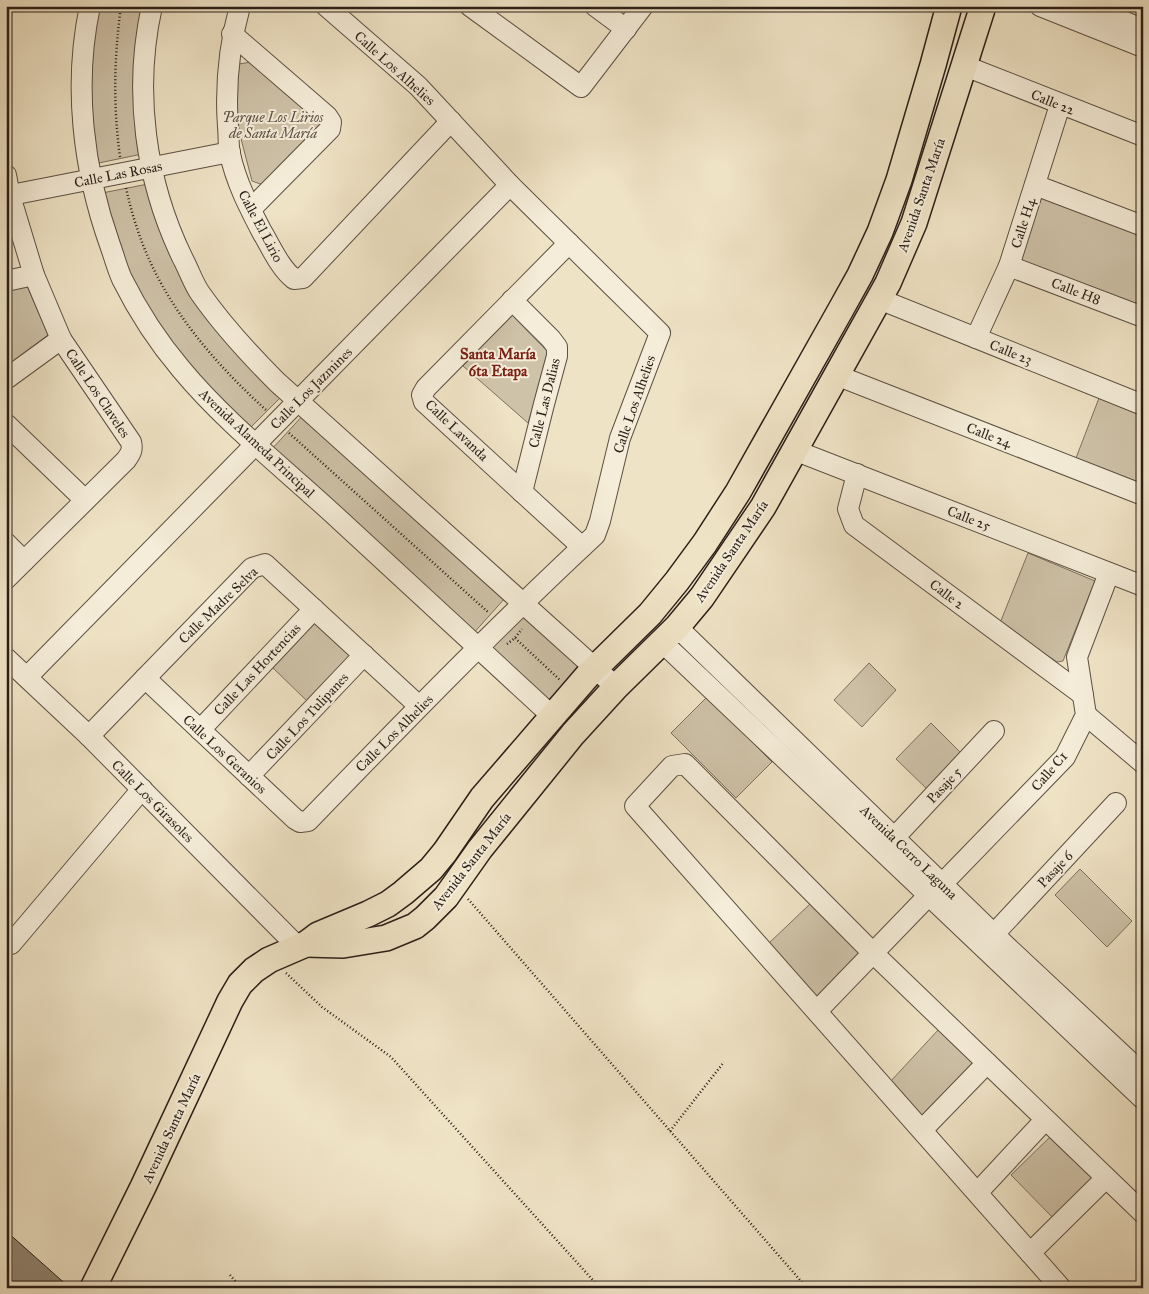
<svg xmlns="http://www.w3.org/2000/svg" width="1149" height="1294" font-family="'IM FELL Great Primer',serif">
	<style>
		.park { fill: #cec2a8; stroke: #7c7060 }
		.building { fill: #908572; stroke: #2a1f18 }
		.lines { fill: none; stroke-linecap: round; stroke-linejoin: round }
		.minor-casing { stroke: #5b5043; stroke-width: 22 }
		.major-casing { stroke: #2a1f18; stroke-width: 28 }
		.path { stroke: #2a1f18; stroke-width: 2.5; stroke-dasharray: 1 2.5; stroke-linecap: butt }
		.minor { stroke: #f5edd9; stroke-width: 20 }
		.major { stroke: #efe3c5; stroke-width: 25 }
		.labels { text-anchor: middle; stroke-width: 4; stroke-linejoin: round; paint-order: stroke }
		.street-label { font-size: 14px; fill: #2a1f18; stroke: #f5edd9 }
		.park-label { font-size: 14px; font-style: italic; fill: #5b5043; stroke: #f5edd9 }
		.neighbourhood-label { font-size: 15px; font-weight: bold; fill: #7a1f14; stroke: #f5edd9 }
	</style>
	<rect width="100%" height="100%" fill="#efe3c5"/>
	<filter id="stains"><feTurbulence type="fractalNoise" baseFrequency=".004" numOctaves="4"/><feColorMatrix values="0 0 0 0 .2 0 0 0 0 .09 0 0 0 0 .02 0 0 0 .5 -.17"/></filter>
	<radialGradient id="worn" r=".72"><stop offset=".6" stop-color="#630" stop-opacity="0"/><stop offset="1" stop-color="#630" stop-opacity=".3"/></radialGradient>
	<g class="park">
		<polygon points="95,6 146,6 142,154 94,164 88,71"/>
		<polygon points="251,62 321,124 263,185 252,181 239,131 236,89 239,64"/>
		<polygon points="148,184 168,244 282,396 249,429 186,365 157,324 129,274 102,193"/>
		<polygon points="1041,195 1143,236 1143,307 1020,260"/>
		<polygon points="27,286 48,335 6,366 6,290"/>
		<polygon points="512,315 550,354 528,423 463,366"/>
		<polygon points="1099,398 1143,415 1143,484 1076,458"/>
		<polygon points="305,413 506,597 472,635 271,450"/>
		<polygon points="1028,553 1095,581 1063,661 1057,662 1000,623"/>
		<polygon points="524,612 586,669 551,707 489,649"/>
		<polygon points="316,620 352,656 308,702 272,667"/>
		<polygon points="869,663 896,690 862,727 834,700"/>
		<polygon points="707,697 772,762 736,798 671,733"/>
		<polygon points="931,723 963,755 929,791 896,759"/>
		<polygon points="1080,869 1132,921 1107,947 1055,895"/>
		<polygon points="810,904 863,956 819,1002 767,945"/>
		<polygon points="939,1029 978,1066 924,1120 890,1082"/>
		<polygon points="1052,1135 1096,1180 1056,1221 1011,1175"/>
	</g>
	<polygon class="building" points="6,1231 70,1288 6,1288"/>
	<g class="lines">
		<g class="minor-casing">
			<g id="minor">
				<path d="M90 6C73 85 83 169 110 245 114 256 117 268 122 279 138 311 158 342 181 369 225 422 280 465 331 512 404 580 478 648 552 716"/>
				<path d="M152 6C133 91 145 181 183 259 189 270 193 283 200 293 223 326 249 354 277 382L616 687"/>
				<path d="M240 6C229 46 225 86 228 127 229 136 228 146 230 154 236 182 249 207 262 232 271 247 280 268 294 279L303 278 451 121"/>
				<polyline points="470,6 581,87 643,6"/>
				<polyline points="595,6 626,29"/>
				<polyline points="1040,6 1143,47"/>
				<polyline points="1084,6 1143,29"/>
				<polyline points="232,34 327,116 331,122 330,129 251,209"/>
				<polyline points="965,66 1143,136"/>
				<path d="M6 175 10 196 34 275 61 339 131 442C133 450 131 453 126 460L6 579"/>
				<polyline points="1035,185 1143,226"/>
				<polyline points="6,196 230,152"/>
				<polyline points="569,243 426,388 422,395 424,402 582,547"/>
				<polyline points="1009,266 1143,317"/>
				<polyline points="6,281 34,275"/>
				<polyline points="879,299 1143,405"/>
				<polyline points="512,300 551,339 557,347 557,356 544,404 522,492"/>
				<polyline points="976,338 1009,266 1060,105"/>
				<polyline points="836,375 1143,495"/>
				<polyline points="6,379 61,339"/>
				<polyline points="6,424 85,500"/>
				<polyline points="794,450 1143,586"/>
				<polyline points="857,474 848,509 854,525 1083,695"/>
				<polyline points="6,543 24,561"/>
				<polyline points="677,627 1005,945 1143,1074"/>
				<polyline points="662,642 1143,1099"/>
				<polyline points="6,658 89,736 298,947"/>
				<polyline points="27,677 510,185"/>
				<path d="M145 678 295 819 300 822 308 821C402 724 496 627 595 535L600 521 620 438 660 333 510 185 418 86 326 6"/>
				<polyline points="1086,715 1143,763"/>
				<polyline points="200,730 314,609"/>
				<polyline points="89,736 252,568 265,564 419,706"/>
				<polyline points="249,776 364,655"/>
				<polyline points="894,838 994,731"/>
				<polyline points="942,884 1065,757 1086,715 1077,657 1109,573"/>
				<polyline points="994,934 1116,803"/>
				<polyline points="11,944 142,789"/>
				<polyline points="817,1011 929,895"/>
				<polyline points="922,1130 987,1063"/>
				<polyline points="978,1192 1045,1120"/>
				<polyline points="1030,1253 1106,1178"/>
				<polyline points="1061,1288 635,806 672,766 685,764 873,953 1143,1213"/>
			</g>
		</g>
		<g class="major-casing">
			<g id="major">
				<polyline points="306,944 343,945 386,938 415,926 425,918 446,897 480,849 573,734 616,687 677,627 702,597 763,507 888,283 914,223 983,6"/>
				<polyline points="93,1288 143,1187 230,1001 240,984 254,970 269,960 306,944 318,935 368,914 388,904 403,893 431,869 445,852 482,798 589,674 650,614 677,581 705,543 738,492 840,311 860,275 880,232 899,180 933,65 949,6"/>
			</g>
		</g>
		<g class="path">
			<path d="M120 157C113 104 114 59 121 6"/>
			<path d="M126 188C129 201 132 213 136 225 159 299 210 359 266 410"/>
			<polyline points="289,433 489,613"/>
			<polyline points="515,638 560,680"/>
			<polyline points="507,644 515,638 522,629"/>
			<polyline points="468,899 807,1288"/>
			<polyline points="286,973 322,1007 391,1057 600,1288"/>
			<polyline points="670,1131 724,1062"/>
			<polyline points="230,1275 241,1288"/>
		</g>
		<use href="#minor" class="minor"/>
		<use href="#major" class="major"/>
	</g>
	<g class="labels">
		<g class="street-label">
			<text transform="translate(395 68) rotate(42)" y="5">Calle Los Alhelies</text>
			<text transform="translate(1053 102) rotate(22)" y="5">Calle 22</text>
			<text transform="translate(118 174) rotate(-11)" y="5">Calle Las Rosas</text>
			<text transform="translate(921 195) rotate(-71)" y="5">Avenida Santa María</text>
			<text transform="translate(1023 223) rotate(-72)" y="5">Calle H4</text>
			<text transform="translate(261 226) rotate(62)" y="5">Calle El Lirio</text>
			<text transform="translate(1076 291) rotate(21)" y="5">Calle H8</text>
			<text transform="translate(1011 352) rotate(22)" y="5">Calle 23</text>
			<text transform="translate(311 388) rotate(-45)" y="5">Calle Los Jazmines</text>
			<text transform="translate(98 393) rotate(56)" y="5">Calle Los Claveles</text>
			<text transform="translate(544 403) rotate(-76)" y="5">Calle Las Dalias</text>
			<text transform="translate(634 404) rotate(-71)" y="5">Calle Los Alhelies</text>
			<text transform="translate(457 430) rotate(44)" y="5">Calle Lavanda</text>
			<text transform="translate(989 435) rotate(21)" y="5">Calle 24</text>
			<text transform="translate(257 443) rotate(43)" y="5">Avenida Alameda Principal</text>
			<text transform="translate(969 518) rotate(21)" y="5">Calle 25</text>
			<text transform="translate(731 551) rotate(-56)" y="5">Avenida Santa María</text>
			<text transform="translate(947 594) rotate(37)" y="5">Calle 2</text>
			<text transform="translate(218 605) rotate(-44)" y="5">Calle Madre Selva</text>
			<text transform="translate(257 669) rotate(-47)" y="5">Calle Las Hortencias</text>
			<text transform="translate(307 716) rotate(-47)" y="5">Calle Los Tulipanes</text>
			<text transform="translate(394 733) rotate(-45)" y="5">Calle Los Alhelies</text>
			<text transform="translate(225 754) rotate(43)" y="5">Calle Los Geranios</text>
			<text transform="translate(1049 771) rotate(-49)" y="5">Calle C1</text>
			<text transform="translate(944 785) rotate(-47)" y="5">Pasaje 5</text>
			<text transform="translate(153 801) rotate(45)" y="5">Calle Los Girasoles</text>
			<text transform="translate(909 852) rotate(44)" y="5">Avenida Cerro Laguna</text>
			<text transform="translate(471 861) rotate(-52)" y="5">Avenida Santa María</text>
			<text transform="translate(1055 869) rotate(-47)" y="5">Pasaje 6</text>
			<text transform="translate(171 1128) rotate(-65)" y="5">Avenida Santa María</text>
		</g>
		<g class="park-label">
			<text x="273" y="122">Parque Los Lirios<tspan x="273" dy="16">de Santa María</tspan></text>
		</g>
		<g class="neighbourhood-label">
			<text x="498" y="359">Santa María<tspan x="498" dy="17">6ta Etapa</tspan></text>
		</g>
	</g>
	<rect width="1149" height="1294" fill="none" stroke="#efe3c5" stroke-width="25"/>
	<rect x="8" y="8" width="1134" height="1279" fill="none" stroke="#2a1f18" stroke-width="2.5"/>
	<rect x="12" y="12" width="1124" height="1269" fill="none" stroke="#2a1f18"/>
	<rect width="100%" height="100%" filter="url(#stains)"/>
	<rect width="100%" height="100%" fill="url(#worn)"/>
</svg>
